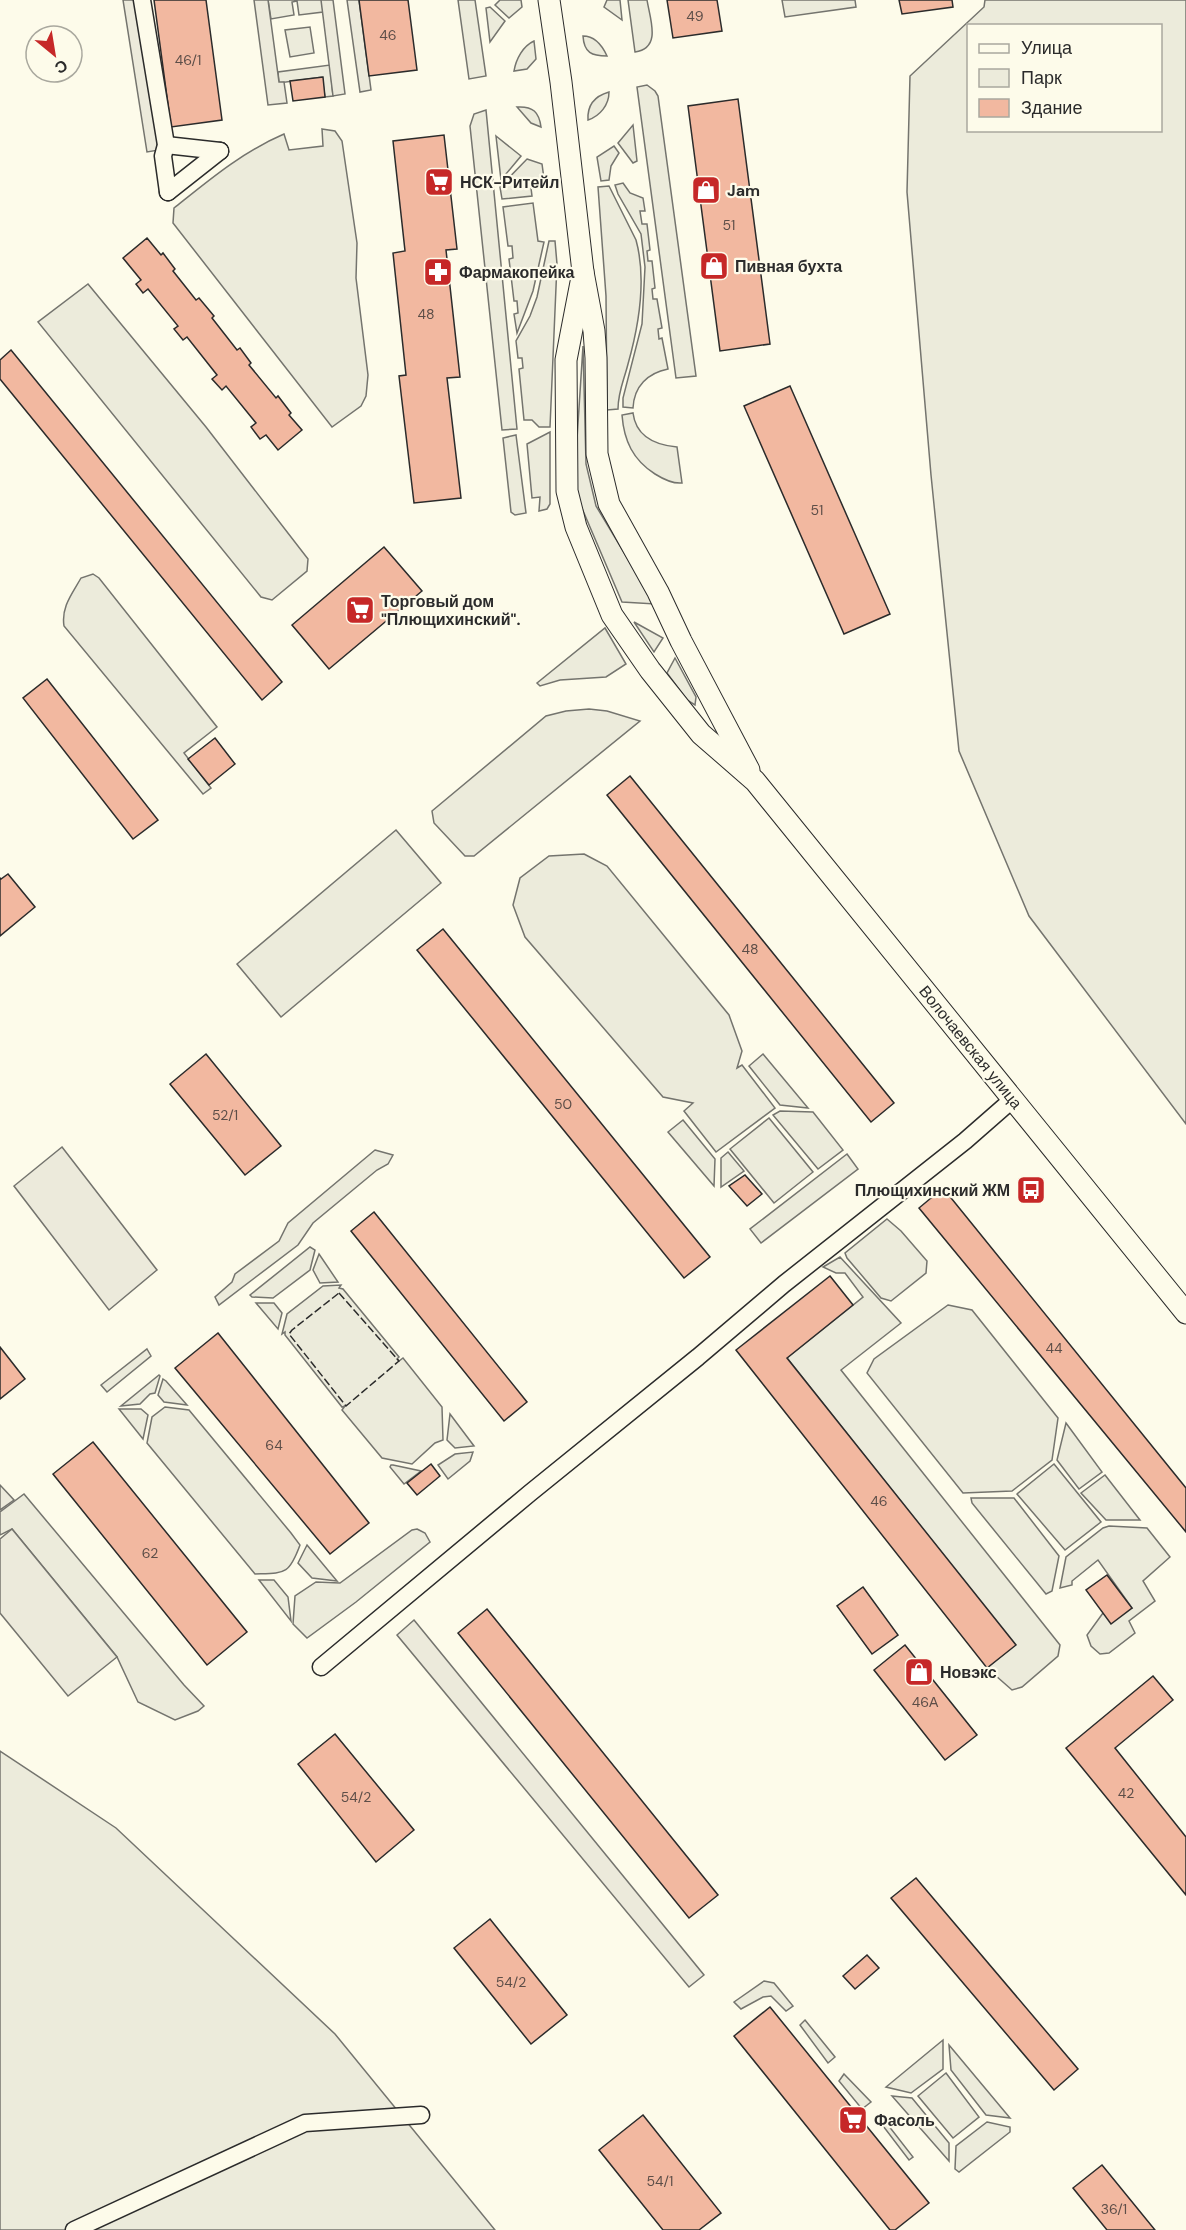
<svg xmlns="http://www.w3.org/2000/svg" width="1186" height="2230" font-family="'DM Sans',sans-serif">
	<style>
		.green { fill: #ecebdb; stroke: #74746e; stroke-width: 1.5; fill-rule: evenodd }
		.parking { fill: #eceadb; stroke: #74746e; stroke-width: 1.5 }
		.building { fill: #f2b8a0; stroke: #2b2b2b; stroke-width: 1.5 }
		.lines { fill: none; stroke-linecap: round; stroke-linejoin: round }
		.minor-casing { stroke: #2b2b2b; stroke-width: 19 }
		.tertiary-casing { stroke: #2b2b2b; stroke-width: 23 }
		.minor { stroke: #fdfbea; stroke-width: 16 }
		.tertiary { stroke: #fdfbea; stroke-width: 21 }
		.fence { stroke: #2b2b2b; stroke-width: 1.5; stroke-dasharray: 8 3; stroke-linecap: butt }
		.labels { text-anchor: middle; stroke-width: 4.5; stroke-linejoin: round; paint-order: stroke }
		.number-label { font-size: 14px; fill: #5d4e48 }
		.poi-label { font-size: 16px; font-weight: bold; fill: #2b2b2b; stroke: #fdfbea; text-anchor: start }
		.street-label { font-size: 16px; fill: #2b2b2b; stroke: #fdfbea }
	</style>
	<rect width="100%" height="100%" fill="#fdfbea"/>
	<g class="green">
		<polygon points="268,0 322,0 323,12 299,15 297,1 292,2 294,15 271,19"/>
		<polygon points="458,0 475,0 486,76 469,79"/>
		<polygon points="500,0 521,0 522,7 509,18 495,5"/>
		<polygon points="607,0 620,0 622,20 604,7"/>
		<path d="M628 0H647C650 19 662 48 635 52Z"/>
		<polygon points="782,0 855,0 856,7 785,17"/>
		<path d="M985 0H1186V1124L1029 916 959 751 931 475 907 192 910 76 984 7ZM968 26H1160V130H968Z"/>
		<polygon points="490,7 505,21 490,42 486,8"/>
		<polygon points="310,27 314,53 290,57 285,30"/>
		<path d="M583 36C595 36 602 45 607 56 592 56 584 53 583 36Z"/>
		<path d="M534 41 536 59 527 69 514 71C516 59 523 46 534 41Z"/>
		<polygon points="330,65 333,96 325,97 322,77 279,83 278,72"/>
		<polygon points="647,85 655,91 658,96 696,376 676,378 637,87"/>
		<path d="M609 92C609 105 600 116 588 120 587 104 595 96 609 92Z"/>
		<path d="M517 107C533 106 539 112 541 127L531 123Z"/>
		<polygon points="486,110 517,429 502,430 470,126 474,114"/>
		<polygon points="633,125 637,161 633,163 618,143"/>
		<path d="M322 129 335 131 342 141 357 243 356 278 368 375 366 396 361 406 332 427 173 223 174 208C209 180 242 152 284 134L289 150 323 146Z"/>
		<polygon points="496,136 521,156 501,180"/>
		<polygon points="614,146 619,153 611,166 609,180 601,181 597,157"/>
		<polygon points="527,159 542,164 545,186 531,188 532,196 502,199 500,187"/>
		<path d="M623 183 630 193 643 198 645 211H640L642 224H647L650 250 647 251 648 261H652L655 288 652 289 653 299H657L662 328 658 329 659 339 662 338 668 369C648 373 634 386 633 408L623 407V398L642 324 645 267 641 234 618 194 615 185Z"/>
		<path d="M609 186 636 240C647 280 639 325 628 364 624 380 618 392 618 409L607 410 606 296 598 187Z"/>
		<polygon points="533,203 538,241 544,242 533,291 517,333 514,314 518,313 517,301 514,301 509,259 513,258 512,246 508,246 503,207"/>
		<polygon points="549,241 555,241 557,264 550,427 539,427 532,420 524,420 519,369 523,368 522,358 518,358 516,341 530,316 537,297"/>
		<polygon points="88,284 206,427 308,559 307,571 272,600 261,597 38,322"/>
		<polygon points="583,346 586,464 596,506 655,604 622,602 578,499 575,470"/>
		<path d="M633 413C636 437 655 445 677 447L682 483C672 484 663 479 655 474 633 460 624 441 622 415Z"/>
		<polygon points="550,432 550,504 547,509 539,511 540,497 532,498 527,444"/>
		<polygon points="516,435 526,513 515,515 511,512 503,438"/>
		<path d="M93 574 99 578 217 727 184 753 211 788 203 794 64 626C61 607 72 594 81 578Z"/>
		<polygon points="634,622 663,638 654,652"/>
		<polygon points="605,628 626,664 606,677 560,680 540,686 537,683"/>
		<polygon points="675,658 696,697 695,705 687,700 667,673"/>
		<polygon points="589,709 607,711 640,721 474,856 465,856 434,823 432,811 546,716 566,711"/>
		<polygon points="396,830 441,883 281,1017 237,964"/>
		<polygon points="584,854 607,866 729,1015 742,1051 737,1068 742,1065 775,1108 716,1152 684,1111 693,1103 663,1097 525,937 513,905 520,878 549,856"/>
		<polygon points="763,1054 808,1108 780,1105 749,1066"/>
		<polygon points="780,1111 813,1112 843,1150 818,1169 773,1115"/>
		<polygon points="769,1118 813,1172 774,1203 730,1149"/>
		<polygon points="683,1120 715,1159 714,1186 668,1132"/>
		<polygon points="375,1150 393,1155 388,1164 377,1170 313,1223 298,1245 219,1305 215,1297 232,1282 235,1274 279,1241 288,1223"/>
		<polygon points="728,1152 744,1171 721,1187 721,1158"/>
		<polygon points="847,1154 858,1169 761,1243 750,1229"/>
		<polygon points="887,1219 901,1231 927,1261 926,1273 891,1301 881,1298 847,1258 845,1253"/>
		<polygon points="310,1247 315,1250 310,1270 273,1298 252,1297 250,1295"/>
		<polygon points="319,1254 338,1282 320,1283 313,1270"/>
		<polygon points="840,1257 901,1323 841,1370 1060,1645 1058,1656 1022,1687 1012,1690 987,1668 1015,1645 787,1358 863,1297 845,1273 836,1273 823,1267"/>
		<polygon points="341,1285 339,1288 343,1289 399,1357 397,1359 399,1361 403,1358 442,1407 443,1440 435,1443 412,1464 382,1458 342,1410 345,1406 342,1407 285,1335 285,1332 282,1334 287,1314 323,1286"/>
		<polygon points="256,1303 274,1303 282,1313 278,1329"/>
		<polygon points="948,1305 972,1310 1058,1418 1052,1460 1012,1491 963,1493 867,1373 874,1359"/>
		<polygon points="147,1349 151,1356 107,1392 101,1385"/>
		<polygon points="159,1375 160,1376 155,1393 150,1394 140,1404 121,1406"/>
		<polygon points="163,1379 166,1381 187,1405 164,1402 158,1395"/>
		<path d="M165 1407 189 1410 291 1533 300 1545C289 1575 285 1573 255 1574L147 1443 152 1417Z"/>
		<polygon points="119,1409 141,1409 148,1415 143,1439"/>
		<polygon points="450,1414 474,1446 455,1448 447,1440"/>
		<polygon points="1066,1423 1102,1472 1079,1489 1057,1460"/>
		<polygon points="473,1452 470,1461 448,1479 438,1465 455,1454"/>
		<polygon points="1054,1464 1101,1522 1065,1550 1017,1494"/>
		<polygon points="391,1465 393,1465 421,1471 404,1484 390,1467"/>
		<polygon points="1105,1475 1140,1520 1106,1520 1081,1493"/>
		<polygon points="24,1494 184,1685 204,1706 198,1711 175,1720 138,1702 117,1657 12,1529 0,1535 0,1512"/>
		<polygon points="971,1498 1014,1498 1059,1556 1052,1591 1046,1594 972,1503"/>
		<polygon points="1109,1526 1147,1528 1170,1557 1143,1581 1155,1601 1129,1621 1135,1633 1109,1653 1100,1654 1091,1646 1087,1635 1103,1613 1132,1608 1098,1560 1072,1581 1072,1585 1060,1588 1066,1557 1103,1528"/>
		<polygon points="417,1529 425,1533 430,1542 356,1602 307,1638 293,1624 295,1596 316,1582 340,1583 412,1530"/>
		<polygon points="307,1545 337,1581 312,1578 298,1563"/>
		<polygon points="259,1580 274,1580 288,1597 291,1621"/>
		<polygon points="0,1751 116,1828 335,2034 495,2230 0,2230"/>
		<polygon points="764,1981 774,1983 793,2006 786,2011 771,1996 763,1997 741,2009 734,2002"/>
		<polygon points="805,2020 835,2057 828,2063 800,2025"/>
		<polygon points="943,2040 943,2069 911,2093 886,2087"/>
		<polygon points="949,2045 1010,2118 986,2115 951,2070"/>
		<polygon points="946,2073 979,2117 953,2138 918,2096"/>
		<polygon points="844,2074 871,2102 862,2109 839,2081"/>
		<polygon points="892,2096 912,2098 949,2143 949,2161"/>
		<polygon points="881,2116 913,2157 909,2160 877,2118"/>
		<polygon points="987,2122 1010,2127 1010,2132 959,2172 955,2169 956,2146"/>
	</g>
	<g class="parking">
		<polygon points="123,0 135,0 159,150 147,152"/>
		<polygon points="254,0 268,0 279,82 284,82 287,103 268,105"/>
		<polygon points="321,0 333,0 345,94 333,96"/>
		<polygon points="347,0 359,0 371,90 360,92"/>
		<polygon points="62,1147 157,1270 109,1310 14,1186"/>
		<polygon points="0,1485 14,1500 0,1510"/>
		<polygon points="12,1529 117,1657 68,1696 0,1613 0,1539"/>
		<polygon points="414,1620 704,1975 689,1987 397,1635"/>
	</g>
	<g class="building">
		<polygon points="154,0 206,0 222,120 171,127"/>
		<polygon points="359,0 408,0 417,70 369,76"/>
		<polygon points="667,0 717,0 722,31 673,38"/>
		<polygon points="899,0 952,0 953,7 902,14"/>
		<polygon points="323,77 325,97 293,101 290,81"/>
		<polygon points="738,99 770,344 720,351 688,106"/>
		<polygon points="444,135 457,249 446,250 460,377 447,378 461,498 414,503 399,376 406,375 393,253 405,251 393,141"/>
		<polygon points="147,238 161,255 163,253 175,269 173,271 196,300 199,298 214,316 212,318 237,350 240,348 251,363 249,365 276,398 278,396 291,413 289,415 302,430 278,450 266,435 260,439 251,427 256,423 226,386 222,390 212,379 217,375 187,337 183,340 174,329 178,326 148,289 143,293 136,284 141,280 123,258"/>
		<polygon points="11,350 282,682 262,700 0,379 0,360"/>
		<polygon points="790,386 890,614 844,634 744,406"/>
		<polygon points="384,547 422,591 329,669 292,625"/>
		<polygon points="47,679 158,820 133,839 23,698"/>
		<polygon points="215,738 235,764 209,785 188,759"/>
		<polygon points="630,776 894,1103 871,1122 607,795"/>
		<polygon points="8,874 35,907 0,936 0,878 1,879"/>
		<polygon points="443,929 710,1257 684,1278 417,950"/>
		<polygon points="206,1054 281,1146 245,1175 170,1084"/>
		<polygon points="745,1175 762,1194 747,1206 729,1186"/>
		<polygon points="943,1188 1186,1488 1186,1532 919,1208"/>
		<polygon points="374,1212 527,1402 504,1421 351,1231"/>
		<polygon points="830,1276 853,1305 787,1358 1016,1645 987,1668 736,1350"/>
		<polygon points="218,1333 369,1523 330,1554 175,1368"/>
		<polygon points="0,1347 25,1379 0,1399"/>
		<polygon points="93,1442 247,1632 207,1665 53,1474"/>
		<polygon points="431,1464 440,1476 417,1495 407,1483"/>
		<polygon points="1107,1575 1132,1608 1111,1624 1086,1590"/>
		<polygon points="863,1587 898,1635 872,1654 837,1606"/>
		<polygon points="487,1609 718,1895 689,1918 458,1633"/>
		<polygon points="905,1645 977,1735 945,1760 874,1670"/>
		<polygon points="1153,1676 1173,1700 1115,1748 1186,1837 1186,1895 1066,1748"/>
		<polygon points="335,1734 414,1830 376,1862 298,1764"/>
		<polygon points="916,1878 1078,2069 1054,2090 891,1898"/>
		<polygon points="490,1919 567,2015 531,2044 454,1948"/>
		<polygon points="867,1955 879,1968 855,1989 843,1976"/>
		<polygon points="770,2007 929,2203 895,2230 890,2230 734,2036"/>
		<polygon points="643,2115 721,2213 699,2230 663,2230 599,2150"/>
		<polygon points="1102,2165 1155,2230 1107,2230 1073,2188"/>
	</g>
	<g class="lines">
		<g class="minor-casing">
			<g id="minor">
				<polyline points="142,0 166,145 163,156 168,192"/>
				<polyline points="166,145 220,151"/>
				<polyline points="168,192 220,151"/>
				<polyline points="321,1667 530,1493 698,1357 784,1284 965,1141 1013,1099"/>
				<polyline points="74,2230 305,2123 421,2115"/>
			</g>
		</g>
		<g class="tertiary-casing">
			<g id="tertiary">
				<polyline points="549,0 561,82 583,272 594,331 596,358 597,454 609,504 658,592 681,641 749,770"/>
				<polyline points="583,272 566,360 567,491 576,527 612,615 650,670 701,734 755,781 1186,1313"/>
			</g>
		</g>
		<use href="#minor" class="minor"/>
		<use href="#tertiary" class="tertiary"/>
		<polygon class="fence" points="339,1293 399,1361 346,1406 289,1334 292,1330"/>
	</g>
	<defs>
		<g id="supermarket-square" transform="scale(1.5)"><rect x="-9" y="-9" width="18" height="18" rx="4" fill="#c62828" stroke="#fdfbea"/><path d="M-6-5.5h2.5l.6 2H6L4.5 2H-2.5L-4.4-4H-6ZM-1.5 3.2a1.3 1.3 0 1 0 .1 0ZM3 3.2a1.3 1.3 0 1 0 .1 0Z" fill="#fff"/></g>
		<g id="shop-square" transform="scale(1.5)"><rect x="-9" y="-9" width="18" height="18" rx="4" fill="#c62828" stroke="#fdfbea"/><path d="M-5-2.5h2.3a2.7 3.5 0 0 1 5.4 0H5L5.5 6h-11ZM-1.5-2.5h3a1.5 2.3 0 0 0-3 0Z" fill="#fff"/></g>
		<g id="pharmacy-square" transform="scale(1.5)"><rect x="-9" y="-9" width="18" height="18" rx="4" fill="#c62828" stroke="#fdfbea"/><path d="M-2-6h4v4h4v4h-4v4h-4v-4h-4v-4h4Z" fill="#fff"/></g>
		<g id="bus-square" transform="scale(1.5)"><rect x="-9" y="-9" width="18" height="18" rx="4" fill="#c62828" stroke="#fdfbea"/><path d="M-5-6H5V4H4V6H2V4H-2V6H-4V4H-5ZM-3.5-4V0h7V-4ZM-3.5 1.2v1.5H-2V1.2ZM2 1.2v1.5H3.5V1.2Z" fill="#fff"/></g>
	</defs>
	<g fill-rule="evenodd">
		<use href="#supermarket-square" x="439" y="182"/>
		<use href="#shop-square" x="706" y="190"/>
		<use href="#shop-square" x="714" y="266"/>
		<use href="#pharmacy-square" x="438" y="272"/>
		<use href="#supermarket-square" x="360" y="610"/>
		<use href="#bus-square" x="1031" y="1190"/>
		<use href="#shop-square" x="919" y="1672"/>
		<use href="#supermarket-square" x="853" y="2120"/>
	</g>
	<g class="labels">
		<g class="number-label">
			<text x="695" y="21">49</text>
			<text x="388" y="40">46</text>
			<text x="188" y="65">46/1</text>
			<text x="729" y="230">51</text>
			<text x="426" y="319">48</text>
			<text x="817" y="515">51</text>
			<text x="750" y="954">48</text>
			<text x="563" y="1109">50</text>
			<text x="225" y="1120">52/1</text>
			<text x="1054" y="1353">44</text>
			<text x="274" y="1450">64</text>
			<text x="879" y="1506">46</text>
			<text x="150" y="1558">62</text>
			<text x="925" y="1707">46А</text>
			<text x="1126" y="1798">42</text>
			<text x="356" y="1802">54/2</text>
			<text x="511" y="1987">54/2</text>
			<text x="660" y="2186">54/1</text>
			<text x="1114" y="2214">36/1</text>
		</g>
		<g class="poi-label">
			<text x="460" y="188">НСК-Ритейл</text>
			<text x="727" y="196">Jam</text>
			<text x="735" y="272">Пивная бухта</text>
			<text x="459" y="278">Фармакопейка</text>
			<text x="381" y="607">Торговый дом<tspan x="381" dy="18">"Плющихинский".</tspan></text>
			<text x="1010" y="1196" text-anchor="end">Плющихинский ЖМ</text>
			<text x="940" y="1678">Новэкс</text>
			<text x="874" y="2126">Фасоль</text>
		</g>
		<g class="street-label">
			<text transform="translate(971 1047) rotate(51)" y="6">Волочаевская улица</text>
		</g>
	</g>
	<rect x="967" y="24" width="195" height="108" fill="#fdfbea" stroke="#a9a89e" stroke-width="1.5"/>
	<rect x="979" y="44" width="30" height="9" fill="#fdfbea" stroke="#a9a89e" stroke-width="1.5"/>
	<text x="1021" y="54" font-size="18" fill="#2b2b2b">Улица</text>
	<rect x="979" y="69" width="30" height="18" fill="#ecebdb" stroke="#a9a89e" stroke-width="1.5"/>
	<text x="1021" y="84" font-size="18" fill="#2b2b2b">Парк</text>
	<rect x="979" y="99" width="30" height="18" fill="#f2b8a0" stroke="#a9a89e" stroke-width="1.5"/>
	<text x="1021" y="114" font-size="18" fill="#2b2b2b">Здание</text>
	<g transform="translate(54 54) rotate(150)"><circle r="28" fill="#fdfbea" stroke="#a9a89e" stroke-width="1.5"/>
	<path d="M0-4.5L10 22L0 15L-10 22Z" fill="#c62828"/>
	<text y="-9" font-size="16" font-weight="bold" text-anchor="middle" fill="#2b2b2b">С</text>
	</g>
</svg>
